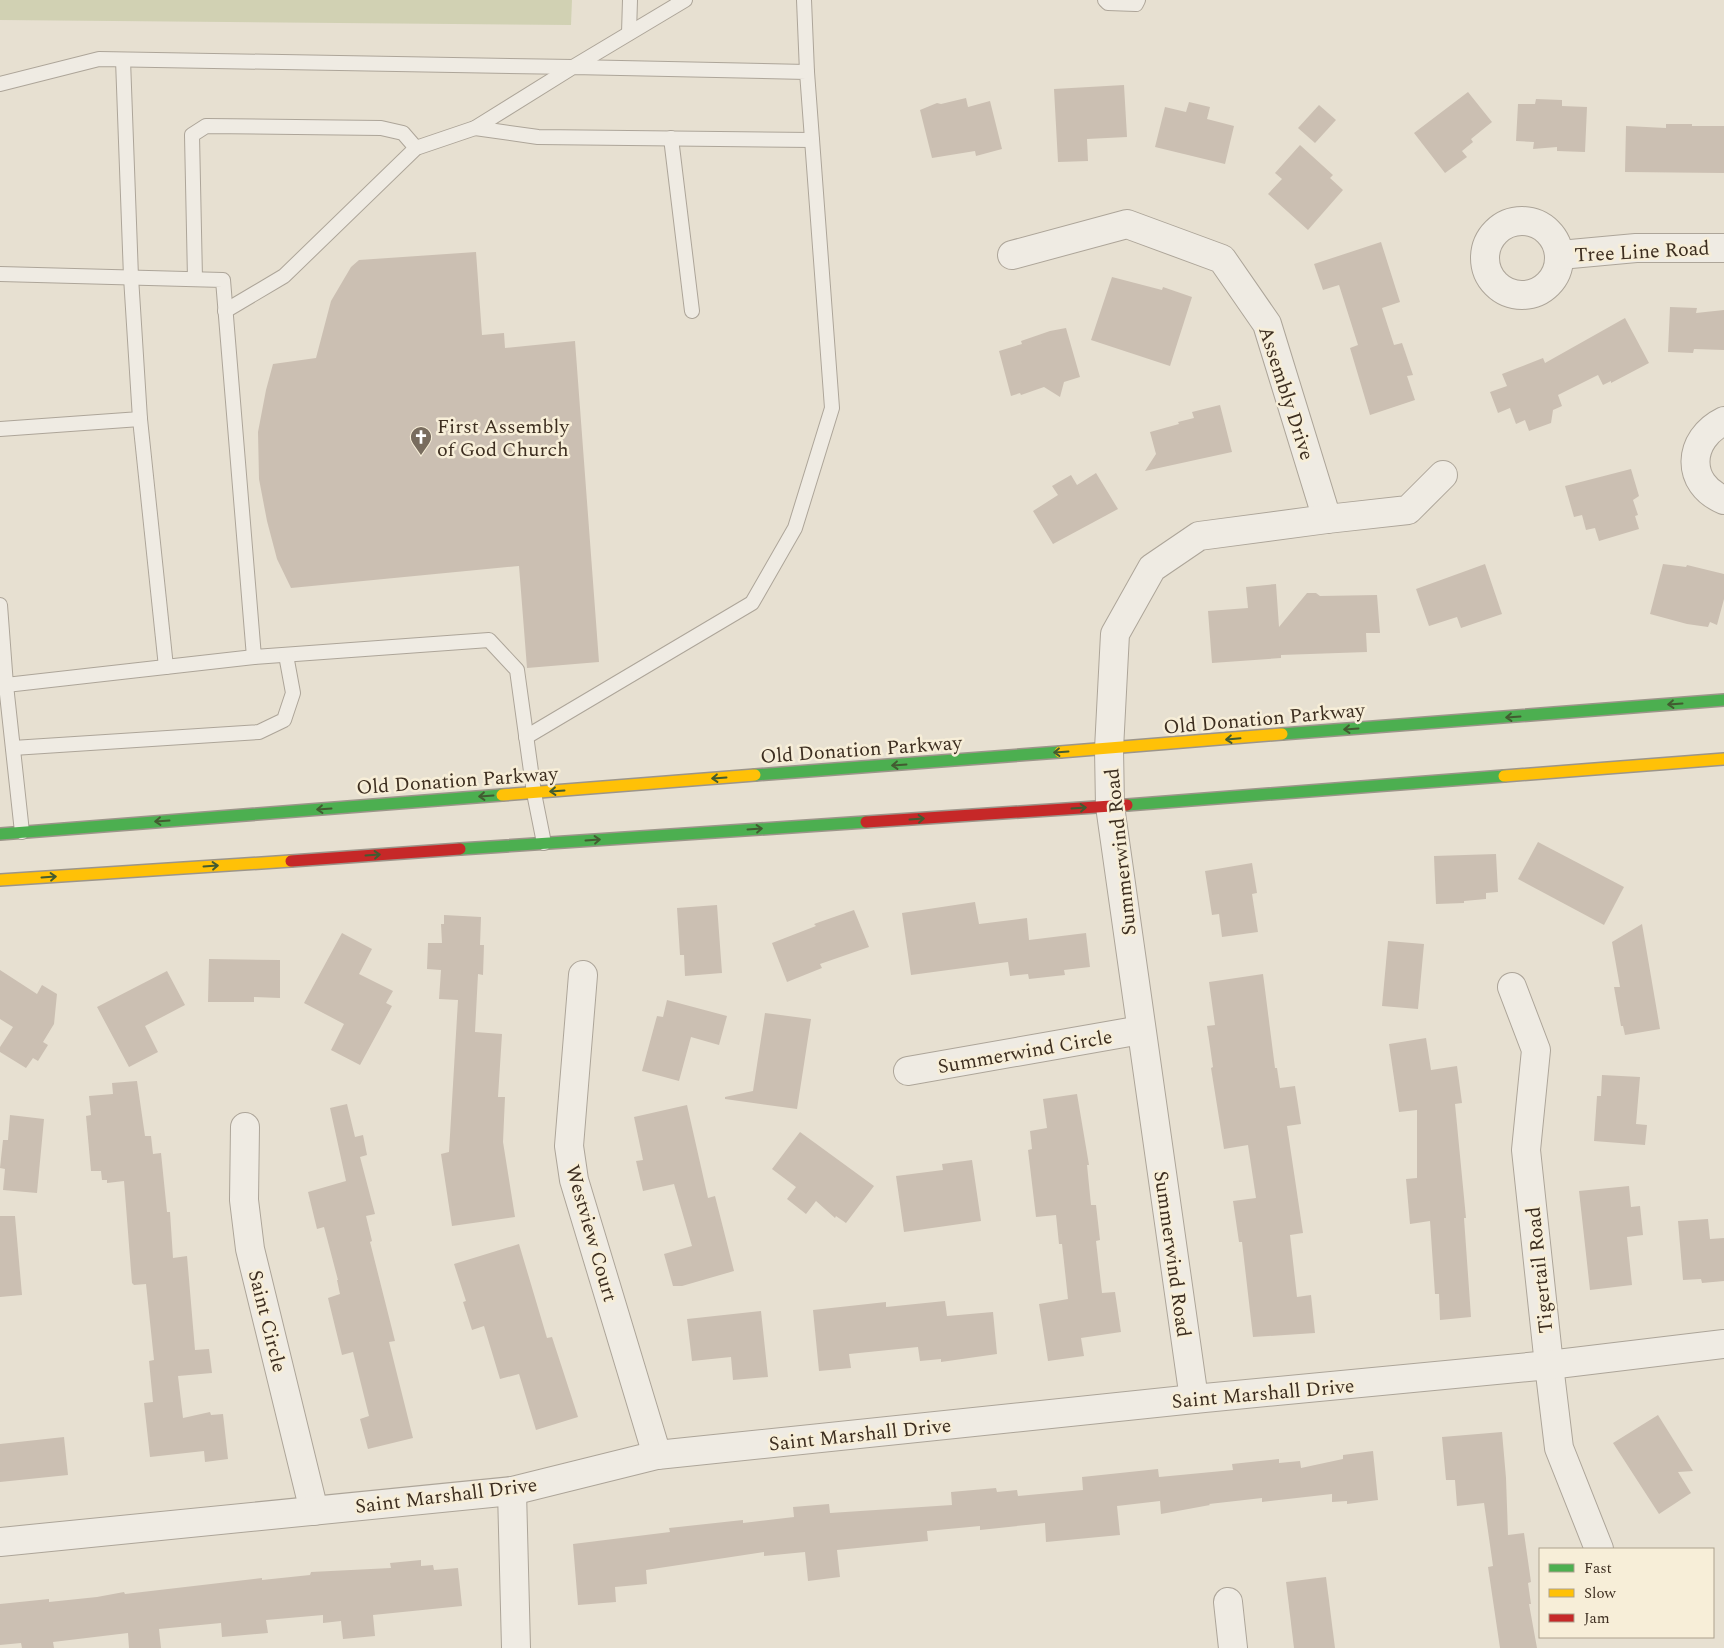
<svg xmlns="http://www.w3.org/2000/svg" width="1724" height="1648" font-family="Spectral,serif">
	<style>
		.cemetery { fill: #d1d1b3 }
		.building { fill: #cbbfb2 }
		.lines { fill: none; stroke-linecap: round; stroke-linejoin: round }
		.lane-casing { stroke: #ada599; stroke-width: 16 }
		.street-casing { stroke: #ada599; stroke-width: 30 }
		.fast-casing { stroke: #9c958a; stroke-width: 14 }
		.slow-casing { stroke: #9c958a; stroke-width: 14 }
		.jam-casing { stroke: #9c958a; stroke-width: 14 }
		.lane { stroke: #efebe3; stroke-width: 14 }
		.street { stroke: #efebe3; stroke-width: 28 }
		.fast { stroke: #4caf50; stroke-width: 11 }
		.slow { stroke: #ffc107; stroke-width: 11 }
		.jam { stroke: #c62828; stroke-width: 11 }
		.oneway { stroke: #425b31 }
		.labels { text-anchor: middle; stroke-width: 5; stroke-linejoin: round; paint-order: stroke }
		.street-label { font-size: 20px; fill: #3d2e20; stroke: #f7eed8 }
		.poi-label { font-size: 20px; fill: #3d2e20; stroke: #f7eed8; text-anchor: start }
	</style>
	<rect width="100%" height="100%" fill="#e7e0d1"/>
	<polygon class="cemetery" points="0,0 572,0 571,25 0,20"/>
	<g class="building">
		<polygon points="1124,85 1127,137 1087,139 1088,161 1058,162 1054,89"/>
		<polygon points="1468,92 1492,122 1471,139 1473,142 1462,151 1467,157 1445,173 1414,133"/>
		<polygon points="966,98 968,107 990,101 1002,149 976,156 975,151 932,158 920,110 937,103 941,104"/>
		<polygon points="1536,99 1562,100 1562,106 1587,107 1585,152 1557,151 1557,147 1533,149 1534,142 1516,141 1518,104 1535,104"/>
		<polygon points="1189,102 1210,107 1207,119 1234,126 1225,164 1155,147 1165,107 1186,112"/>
		<polygon points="1319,105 1336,120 1315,143 1298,128"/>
		<polygon points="1666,124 1692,124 1692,126 1724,126 1724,173 1625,172 1626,126 1666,128"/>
		<polygon points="1300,145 1333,175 1330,178 1343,190 1308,230 1268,194 1282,179 1275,173"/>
		<polygon points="1381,242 1400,302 1382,308 1394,345 1402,343 1413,375 1407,376 1415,400 1370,415 1350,348 1358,345 1339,285 1323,290 1314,264"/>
		<polygon points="476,252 482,335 504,333 505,348 575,341 599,662 527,668 519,566 291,588 277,559 267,521 259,479 258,432 266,390 273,364 316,358 331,301 351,267 359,260"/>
		<polygon points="1112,277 1162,290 1163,287 1192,297 1170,366 1091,340"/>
		<polygon points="1670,307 1697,308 1696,313 1724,310 1724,350 1694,349 1693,353 1668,352"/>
		<polygon points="1625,318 1649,363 1611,383 1611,381 1603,385 1598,375 1558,395 1562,406 1553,410 1551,423 1529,431 1525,420 1516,424 1510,408 1498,413 1490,392 1507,386 1502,374 1543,358 1545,363"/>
		<polygon points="1066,328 1080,377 1064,382 1060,397 1044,387 1021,395 1020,393 1011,396 999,351 1022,344 1021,341 1050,331"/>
		<polygon points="1220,405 1232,452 1145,471 1156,454 1150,432 1179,424 1178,422 1194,418 1192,412"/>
		<polygon points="1631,469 1639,496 1633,500 1638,515 1635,516 1639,529 1599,541 1595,528 1586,530 1582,515 1574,517 1565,486"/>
		<polygon points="1096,473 1118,509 1053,544 1033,511 1058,495 1052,486 1071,475 1077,485"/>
		<polygon points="1485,564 1502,614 1461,628 1457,617 1429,626 1416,589"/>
		<polygon points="1663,564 1686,567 1687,565 1724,574 1724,599 1717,625 1710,622 1708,627 1687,624 1650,614"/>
		<polygon points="1276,584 1279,627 1307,593 1316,593 1320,596 1377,595 1380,633 1366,633 1367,652 1281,655 1281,658 1212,663 1208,611 1248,608 1246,587"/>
		<polygon points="1538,842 1624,887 1604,925 1518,879"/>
		<polygon points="1496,854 1498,892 1486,893 1486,899 1464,901 1464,903 1436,904 1434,856"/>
		<polygon points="1252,863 1257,893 1252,894 1258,932 1222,937 1219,914 1212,915 1205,871"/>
		<polygon points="975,902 979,924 1027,918 1029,940 1086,933 1090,967 1064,970 1065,975 1029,979 1028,974 1010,976 1008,962 911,975 902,913"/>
		<polygon points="717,905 722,973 685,976 684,955 680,955 677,908"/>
		<polygon points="854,910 869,947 820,964 822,968 787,982 772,943 816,926 814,924"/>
		<polygon points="444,915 481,917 480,945 484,945 483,975 478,974 475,1032 502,1034 498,1097 505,1097 503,1142 515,1217 452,1226 441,1154 449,1152 458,1000 439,999 441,970 427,969 428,943 442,943 441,924 444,924"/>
		<polygon points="1642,924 1660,1029 1625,1035 1623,1026 1621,1026 1614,987 1620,987 1612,942"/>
		<polygon points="342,933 372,949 359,974 393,991 386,1003 392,1006 360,1065 331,1050 344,1024 304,1003"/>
		<polygon points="1388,941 1424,944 1418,1009 1382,1006"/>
		<polygon points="209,959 280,960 280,998 254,997 254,1002 208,1002"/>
		<polygon points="0,970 37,994 42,985 57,994 54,1024 43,1042 48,1045 38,1061 33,1058 26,1068 0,1052 0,1047 13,1027 0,1019"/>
		<polygon points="167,971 185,1005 145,1026 158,1052 129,1067 97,1007"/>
		<polygon points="1263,974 1275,1068 1277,1068 1280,1088 1295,1086 1301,1124 1287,1126 1303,1233 1290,1235 1297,1297 1311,1295 1315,1333 1253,1337 1242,1242 1239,1242 1233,1201 1256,1198 1248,1145 1224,1149 1211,1068 1213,1067 1207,1026 1215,1025 1209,982"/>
		<polygon points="667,1000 727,1016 719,1045 691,1037 679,1081 642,1071 657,1016 663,1017"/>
		<polygon points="765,1013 811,1019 797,1109 725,1099 725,1097 753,1091"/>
		<polygon points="1426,1038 1431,1070 1457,1066 1462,1103 1455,1104 1466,1218 1464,1218 1471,1317 1440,1320 1439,1294 1435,1294 1430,1221 1410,1224 1406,1179 1417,1178 1417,1110 1399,1112 1389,1044"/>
		<polygon points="1602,1075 1640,1077 1636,1124 1647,1125 1645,1145 1594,1141 1597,1096 1601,1096"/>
		<polygon points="137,1081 145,1136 151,1136 153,1154 161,1153 167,1212 170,1212 173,1258 187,1256 195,1350 209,1349 212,1373 178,1376 183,1418 210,1412 211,1415 223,1414 228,1459 205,1462 204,1451 150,1457 144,1403 153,1402 149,1361 154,1360 146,1284 134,1285 132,1283 124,1181 107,1183 107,1180 102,1180 101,1171 91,1171 86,1116 91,1115 89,1096 113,1094 112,1083"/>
		<polygon points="1077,1094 1089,1165 1087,1165 1091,1205 1096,1205 1100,1240 1096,1241 1102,1293 1115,1292 1121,1332 1081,1338 1084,1356 1048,1361 1039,1304 1068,1299 1062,1244 1059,1244 1056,1215 1036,1217 1028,1150 1032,1149 1030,1131 1047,1128 1043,1099"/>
		<polygon points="347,1104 355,1137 363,1135 367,1155 360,1157 375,1214 366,1216 372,1241 370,1242 395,1341 389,1342 413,1438 368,1449 360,1419 369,1416 353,1352 342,1355 328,1298 340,1294 337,1280 338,1280 324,1227 317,1229 308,1192 346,1181 330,1108"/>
		<polygon points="687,1105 708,1198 715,1196 734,1271 682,1286 673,1286 664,1254 692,1246 674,1184 643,1191 636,1161 643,1160 634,1117"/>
		<polygon points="10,1115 44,1119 37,1193 3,1190 5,1169 0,1168 3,1140 8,1140"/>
		<polygon points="800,1132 874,1186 846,1223 836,1216 835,1218 816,1201 806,1214 787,1199 796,1187 772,1169"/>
		<polygon points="972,1160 981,1221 904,1232 896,1176 943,1170 942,1164"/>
		<polygon points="1629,1186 1631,1207 1640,1206 1643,1235 1627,1237 1632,1285 1590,1290 1579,1191"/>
		<polygon points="0,1216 15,1216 22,1295 0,1297"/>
		<polygon points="1708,1219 1710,1239 1724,1238 1724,1281 1702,1283 1701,1279 1683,1280 1678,1221"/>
		<polygon points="519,1244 547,1338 552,1337 578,1417 536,1430 519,1374 500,1379 484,1326 472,1330 463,1302 466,1301 454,1264"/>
		<polygon points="945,1301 947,1316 993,1312 997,1354 941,1362 941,1359 920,1361 918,1347 849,1354 851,1368 819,1371 813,1310 886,1302 886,1307"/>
		<polygon points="761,1311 768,1377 733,1380 731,1357 692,1361 687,1319"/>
		<polygon points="1658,1415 1693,1471 1678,1472 1691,1493 1659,1514 1613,1443"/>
		<polygon points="1502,1432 1506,1478 1508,1535 1524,1533 1531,1582 1528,1583 1531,1604 1529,1604 1537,1648 1500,1648 1488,1567 1493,1566 1484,1503 1457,1506 1455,1480 1446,1480 1442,1437"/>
		<polygon points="64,1437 68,1475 0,1482 0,1444"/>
		<polygon points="1373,1451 1378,1500 1347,1504 1347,1501 1332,1502 1332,1494 1262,1502 1262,1498 1209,1504 1210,1505 1161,1514 1160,1501 1117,1506 1120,1535 1046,1542 1045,1523 980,1530 980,1526 927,1531 928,1541 837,1550 840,1577 808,1581 805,1552 764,1556 764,1552 646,1570 647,1584 615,1587 616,1602 578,1605 573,1544 670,1532 669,1528 743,1520 743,1523 794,1517 793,1507 829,1504 830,1513 952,1505 951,1492 996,1488 997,1492 1017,1490 1018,1496 1083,1490 1082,1477 1158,1469 1159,1477 1233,1470 1232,1464 1279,1459 1279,1463 1300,1461 1301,1468 1343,1459 1343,1455"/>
		<polygon points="421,1560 421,1566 433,1565 434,1570 458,1568 462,1606 373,1615 375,1636 343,1639 341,1621 323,1623 323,1615 266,1620 268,1633 222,1637 221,1623 159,1629 161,1648 129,1648 128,1633 53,1642 54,1648 22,1648 21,1643 0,1645 0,1604 49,1599 49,1602 97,1597 124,1592 125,1594 262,1578 262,1580 310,1575 311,1572 391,1568 390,1563"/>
		<polygon points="1326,1577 1335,1648 1294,1648 1286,1582"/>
	</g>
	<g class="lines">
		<g class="lane-casing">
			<g id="lane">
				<polyline points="804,0 807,72"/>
				<polyline points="1105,0 1108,3 1136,4 1138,0"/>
				<polyline points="629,33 630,0"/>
				<polyline points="0,84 99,59 573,67 685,0"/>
				<polyline points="475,128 538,137 812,140"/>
				<polyline points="671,138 692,311"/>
				<polyline points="0,274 223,280 254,657 489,640 517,670 534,793 544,843"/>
				<polyline points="195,279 192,135 206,126 381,128 403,133 416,148"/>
				<polyline points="225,311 284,276 416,148 475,128 573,67 807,72 832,408 795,528 752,603 526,737"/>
				<polyline points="140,419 166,667"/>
				<polyline points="0,429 140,419 131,277 123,60"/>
				<polyline points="0,605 6,685 254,657"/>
				<polyline points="0,685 6,685 22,832"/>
				<polyline points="13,748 259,732 284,720 293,693 286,655"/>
			</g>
		</g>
		<g class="street-casing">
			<g id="street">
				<circle cx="1522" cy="258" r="37"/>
				<polyline points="1012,255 1127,224 1222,259 1267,324 1327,519"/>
				<polyline points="1560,255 1636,248 1724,248"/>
				<path d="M1724 421C1687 439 1685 484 1724 500"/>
				<polyline points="583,975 569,1146 574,1180 657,1455"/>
				<polyline points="1512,987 1536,1050 1526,1150 1549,1365 1559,1448 1599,1549"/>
				<polyline points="908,1071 1141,1030"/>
				<polyline points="245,1127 244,1200 250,1249 314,1511"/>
				<polyline points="1194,1399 1110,806 1109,749 1115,634 1152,568 1199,536 1327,519 1408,510 1443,475"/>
				<polyline points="512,1491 516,1648"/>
				<polyline points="0,1542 512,1491 657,1455 1194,1399 1549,1365 1724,1344"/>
				<polyline points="1228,1602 1233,1648"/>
			</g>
		</g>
		<g class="fast-casing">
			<g id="fast">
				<polyline points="1282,734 1724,700"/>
				<polyline points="755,775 1060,752"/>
				<polyline points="1127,805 1504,776"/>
				<polyline points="0,834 502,795"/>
				<polyline points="460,849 866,822"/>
			</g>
		</g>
		<g class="slow-casing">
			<g id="slow">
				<polyline points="1060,752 1282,734"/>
				<polyline points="1504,776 1724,759"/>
				<polyline points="502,795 755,775"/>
				<polyline points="0,880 291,861"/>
			</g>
		</g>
		<g class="jam-casing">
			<g id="jam">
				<polyline points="866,822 1127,805"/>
				<polyline points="291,861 460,849"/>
			</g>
		</g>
		<use href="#lane" class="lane"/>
		<use href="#street" class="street"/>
		<use href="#fast" class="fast"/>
		<use href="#slow" class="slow"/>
		<use href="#jam" class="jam"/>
	</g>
	<defs><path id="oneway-shaft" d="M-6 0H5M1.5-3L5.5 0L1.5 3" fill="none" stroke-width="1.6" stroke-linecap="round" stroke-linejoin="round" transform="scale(1.25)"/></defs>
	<g class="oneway">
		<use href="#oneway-shaft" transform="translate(1675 704) rotate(176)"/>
		<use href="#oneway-shaft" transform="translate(1513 717) rotate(176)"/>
		<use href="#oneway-shaft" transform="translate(1351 729) rotate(176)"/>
		<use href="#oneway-shaft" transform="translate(1233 739) rotate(175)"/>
		<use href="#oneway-shaft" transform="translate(1061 752) rotate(176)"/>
		<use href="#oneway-shaft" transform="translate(899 765) rotate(176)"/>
		<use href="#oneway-shaft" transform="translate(719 778) rotate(176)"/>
		<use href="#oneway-shaft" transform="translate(557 791) rotate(176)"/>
		<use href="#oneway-shaft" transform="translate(486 796) rotate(176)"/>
		<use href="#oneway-shaft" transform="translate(1079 808) rotate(-4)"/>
		<use href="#oneway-shaft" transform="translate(324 809) rotate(176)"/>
		<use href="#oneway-shaft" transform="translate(917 819) rotate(-4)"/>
		<use href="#oneway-shaft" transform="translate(162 821) rotate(176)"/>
		<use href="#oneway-shaft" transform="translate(755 829) rotate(-4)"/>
		<use href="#oneway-shaft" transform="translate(593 840) rotate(-4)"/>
		<use href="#oneway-shaft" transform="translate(373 855) rotate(-4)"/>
		<use href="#oneway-shaft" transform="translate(211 866) rotate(-4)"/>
		<use href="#oneway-shaft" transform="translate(49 877) rotate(-4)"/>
	</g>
	<defs>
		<g id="church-pin" transform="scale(1.125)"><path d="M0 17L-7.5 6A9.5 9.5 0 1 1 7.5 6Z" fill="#786c5e" stroke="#f7eed8"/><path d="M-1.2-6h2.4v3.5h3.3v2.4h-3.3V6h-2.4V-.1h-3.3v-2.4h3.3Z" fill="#fff"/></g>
	</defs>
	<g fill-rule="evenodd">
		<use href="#church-pin" x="421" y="437"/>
	</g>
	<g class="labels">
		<g class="street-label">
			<text transform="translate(1642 251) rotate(-3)" y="7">Tree Line Road</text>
			<text transform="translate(1287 393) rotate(72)" y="7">Assembly Drive</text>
			<text transform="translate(1264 718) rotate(-5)" y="7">Old Donation Parkway</text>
			<text transform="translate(861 749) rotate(-4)" y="7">Old Donation Parkway</text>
			<text transform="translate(457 780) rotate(-4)" y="7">Old Donation Parkway</text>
			<text transform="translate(1120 852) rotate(-96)" y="7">Summerwind Road</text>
			<text transform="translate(1025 1051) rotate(-10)" y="7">Summerwind Circle</text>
			<text transform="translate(592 1233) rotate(74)" y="7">Westview Court</text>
			<text transform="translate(1173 1254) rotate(82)" y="7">Summerwind Road</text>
			<text transform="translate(1539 1270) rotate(-96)" y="7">Tigertail Road</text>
			<text transform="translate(268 1321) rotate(76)" y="7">Saint Circle</text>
			<text transform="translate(1263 1393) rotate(-5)" y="7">Saint Marshall Drive</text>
			<text transform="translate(860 1434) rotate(-6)" y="7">Saint Marshall Drive</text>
			<text transform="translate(446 1495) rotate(-7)" y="7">Saint Marshall Drive</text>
		</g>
		<g class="poi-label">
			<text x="437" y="433">First Assembly<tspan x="437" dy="23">of God Church</tspan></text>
		</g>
	</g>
	<rect x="1539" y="1548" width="175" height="90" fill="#f7eed8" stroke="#ada18e"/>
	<rect x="1549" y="1564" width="25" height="8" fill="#4caf50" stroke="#ada18e"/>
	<text x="1584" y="1573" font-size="15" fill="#3d2e20">Fast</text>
	<rect x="1549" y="1589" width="25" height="8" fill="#ffc107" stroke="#ada18e"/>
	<text x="1584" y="1598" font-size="15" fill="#3d2e20">Slow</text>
	<rect x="1549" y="1614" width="25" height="8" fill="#c62828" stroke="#ada18e"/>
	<text x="1584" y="1623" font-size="15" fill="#3d2e20">Jam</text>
</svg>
